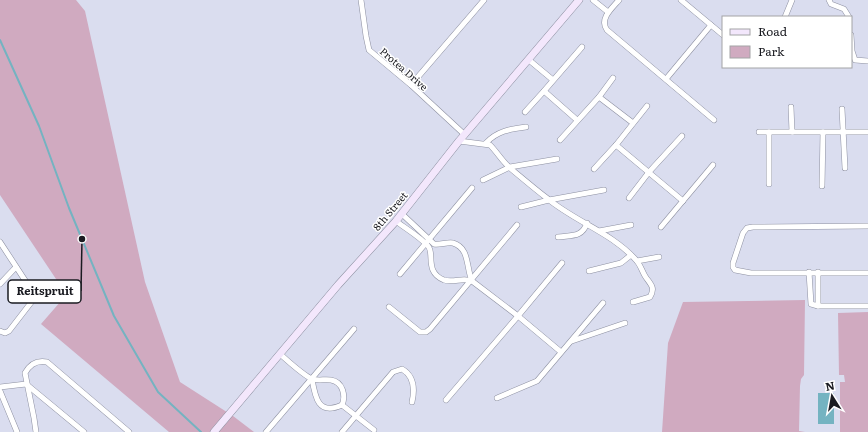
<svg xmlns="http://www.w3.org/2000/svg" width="868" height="432" font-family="Literata,serif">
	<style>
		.green { fill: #d0aac0 }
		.water { fill: #74b3c1 }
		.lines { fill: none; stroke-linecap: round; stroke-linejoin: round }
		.stream { stroke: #74b3c1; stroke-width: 2 }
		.street-casing { stroke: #8d90a1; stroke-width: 6 }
		.secondary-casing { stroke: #8d90a1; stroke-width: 8 }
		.street { stroke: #fff; stroke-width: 5 }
		.secondary { stroke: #f3e7fc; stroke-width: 7 }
		.labels { text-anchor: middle; stroke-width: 3; stroke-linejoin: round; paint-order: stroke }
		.street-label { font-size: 10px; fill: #1a1b21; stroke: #fff }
		.leader { fill: none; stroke: #1a1b21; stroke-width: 1.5 }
		.callout-dot { fill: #1a1b21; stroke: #fff; stroke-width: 1.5 }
		.callout { fill: #fff; stroke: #1a1b21; stroke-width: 1.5 }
		.callout-label { font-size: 11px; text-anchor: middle; font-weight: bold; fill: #1a1b21 }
	</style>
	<rect width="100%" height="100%" fill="#daddef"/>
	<g class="green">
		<polygon points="0,0 76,0 85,11 145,282 180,382 233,416 254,432 169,432 41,324 61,301 54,291 60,285 0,195"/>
		<polygon points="805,300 804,375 801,379 800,386 799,431 805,432 662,432 668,343 683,302"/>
		<polygon points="868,312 868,432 840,432 840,382 845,382 844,375 839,375 838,313"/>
	</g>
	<rect class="water" x="818" y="393" width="16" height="31"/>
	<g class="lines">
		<polyline class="stream" points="0,40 39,126 69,208 114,316 158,392 201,432"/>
		<g class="street-casing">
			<g id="street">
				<polyline points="361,0 366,36 369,50 411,85 465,135"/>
				<polyline points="593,0 608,12"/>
				<path d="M619 0C612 8 599 19 607 30L714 120"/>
				<polyline points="681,0 723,35"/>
				<polyline points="829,0 831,4 844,9 849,17"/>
				<polyline points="785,17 792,0"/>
				<polyline points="851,35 852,51 855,60 868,61"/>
				<polyline points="529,60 553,80"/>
				<polyline points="666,79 711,25"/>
				<polyline points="411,85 484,0"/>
				<polyline points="544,91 577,120"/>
				<polyline points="599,97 633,123"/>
				<polyline points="791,107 792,132"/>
				<polyline points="842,109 845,168"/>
				<polyline points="525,112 544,91 582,47"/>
				<polyline points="759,132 868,132"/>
				<polyline points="769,132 769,184"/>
				<polyline points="560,140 599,97 613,78"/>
				<path d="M459 141 490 145C497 152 502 161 510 168 522 178 535 189 548 199 576 222 612 233 636 260 640 264 642 271 645 276 650 284 656 287 650 297L633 302"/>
				<path d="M486 143C497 131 510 129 526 127"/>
				<polyline points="616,145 683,201"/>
				<polyline points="594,169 616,145 647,106"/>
				<polyline points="483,180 510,167 557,159"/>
				<polyline points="822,186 823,132"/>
				<polyline points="629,198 649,172 682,136"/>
				<polyline points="521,207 549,200 604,190"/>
				<path d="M402 214 434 244C440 245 447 242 453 243 470 248 466 268 472 281"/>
				<path d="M396 221C406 229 419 236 428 246 435 253 424 272 444 280 454 283 463 277 472 281L518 316 561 352"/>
				<polyline points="868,226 753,227 747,228 743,233 733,263 733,267 735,270 751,273 868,273"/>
				<polyline points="661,227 713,165"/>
				<polyline points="599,231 631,225"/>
				<path d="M558 237C571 235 582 238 587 223"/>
				<polyline points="0,242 32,291 33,300 9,331 5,333 0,331"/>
				<polyline points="637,261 659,257"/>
				<polyline points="589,271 621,263 631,255"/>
				<polyline points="809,272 811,304 818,306 868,306"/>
				<polyline points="818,272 818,306"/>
				<polyline points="400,274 472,188"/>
				<polyline points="0,284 16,267"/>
				<polyline points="389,307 420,332 426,332 430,329 517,225"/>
				<polyline points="572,341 625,323"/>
				<path d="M280 354C288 361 303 375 312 379 318 381 325 379 331 380 343 382 346 396 342 405"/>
				<path d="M312 379C315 397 318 416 342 405"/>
				<polyline points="0,387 26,384 84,432"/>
				<polyline points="0,391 17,432"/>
				<polyline points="497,398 537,381 603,303"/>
				<polyline points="446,400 518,316 562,263"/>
				<polyline points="342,405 374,430"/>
				<path d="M36 432 34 418 25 373C30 364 37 360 47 362L129 432"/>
				<polyline points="266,432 354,329"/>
				<path d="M342 432 393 372 402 369C414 376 415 389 412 402"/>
			</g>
		</g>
		<g class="secondary-casing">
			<polyline id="secondary" points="214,432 338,285 396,221 459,141 579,0"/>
		</g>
		<use href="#street" class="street"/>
		<use href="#secondary" class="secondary"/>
	</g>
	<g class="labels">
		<g class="street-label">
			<text transform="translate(404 69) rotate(41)" y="4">Protea Drive</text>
			<text transform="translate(390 211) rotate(-50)" y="4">8th Street</text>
		</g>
	</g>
	<path class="leader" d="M82 239L81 291"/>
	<circle class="callout-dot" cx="82" cy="239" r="4"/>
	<rect class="callout" x="8" y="280" width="73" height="23" rx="4"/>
	<g class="callout-label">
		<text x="45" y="295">Reitspruit</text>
	</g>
	<rect x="722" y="16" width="130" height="52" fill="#ffffff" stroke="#a3a4a6"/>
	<rect x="730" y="29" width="20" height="6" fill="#f3e7fc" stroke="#a3a4a6"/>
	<text x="758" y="36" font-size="12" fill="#1a1b21">Road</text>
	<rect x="730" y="46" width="20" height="12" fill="#d0aac0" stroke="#a3a4a6"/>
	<text x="758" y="56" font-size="12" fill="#1a1b21">Park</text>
	<g transform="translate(832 396) rotate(349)" stroke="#ffffff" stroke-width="3" paint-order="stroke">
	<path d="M0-3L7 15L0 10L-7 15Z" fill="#1a1b21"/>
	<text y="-6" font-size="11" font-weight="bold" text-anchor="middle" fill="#1a1b21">N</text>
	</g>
</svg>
